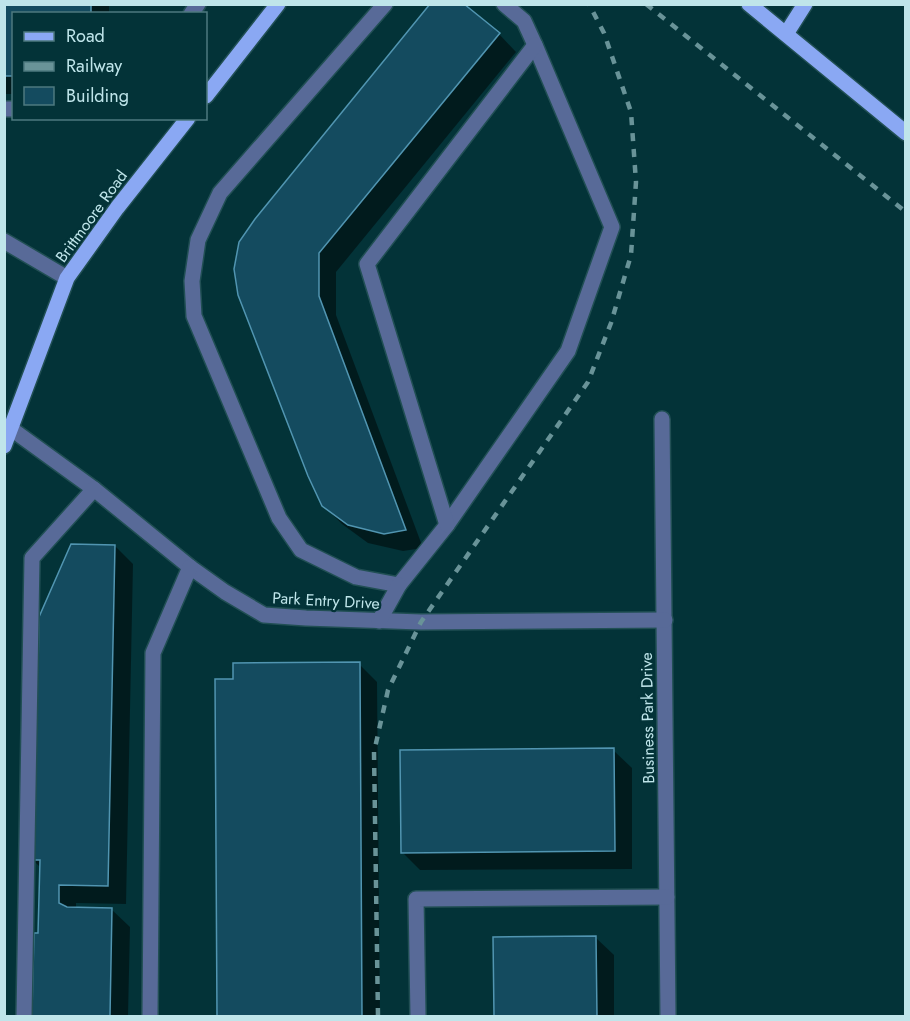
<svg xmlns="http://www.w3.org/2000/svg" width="910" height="1021" font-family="Jost,sans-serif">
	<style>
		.shadow { fill: #0007 }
		.building { fill: #144b5f; stroke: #5195b1; stroke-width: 1.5 }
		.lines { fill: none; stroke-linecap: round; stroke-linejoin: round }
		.minor-casing { stroke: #214f54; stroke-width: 18 }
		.major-casing { stroke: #214f54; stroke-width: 18 }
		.minor { stroke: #586a98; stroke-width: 15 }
		.major { stroke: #8aa8f3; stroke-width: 15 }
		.rail { stroke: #699398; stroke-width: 4.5; stroke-dasharray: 8 8; stroke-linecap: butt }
		.labels { text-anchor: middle; stroke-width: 4.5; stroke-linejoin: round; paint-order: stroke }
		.street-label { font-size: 16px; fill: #bfe5ea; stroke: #033338 }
	</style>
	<rect width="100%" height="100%" fill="#033338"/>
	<g class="shadow">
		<polygon points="4,4 109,4 109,14 14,14 14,94 4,94"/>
		<polygon points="499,34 516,52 336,272 336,315 423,548 403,551 368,543 342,524 323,505 240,294"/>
		<polygon points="115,546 133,564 126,904 76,903 76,909 111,909 130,927 128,1016 32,1016 40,935 41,868 32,859"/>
		<polygon points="359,664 377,682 380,1016 219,1016 217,680 234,680"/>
		<polygon points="613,750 632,768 632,869 420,870 402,852"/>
		<polygon points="595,937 614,955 614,1016 495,1016 495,938"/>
	</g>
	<g class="building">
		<polygon points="4,4 91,4 91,14 14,14 14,76 4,76"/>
		<polygon points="430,4 464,4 500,33 319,253 319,296 406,530 384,534 348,525 322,506 308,476 238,295 234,269 239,242 255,219"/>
		<polygon points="71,544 115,545 108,886 59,885 59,903 67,907 112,908 110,1016 31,1016 32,1011 34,933 38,933 40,860 31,860 34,676 38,667 39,617"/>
		<polygon points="360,662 362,1016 217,1016 215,679 233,679 233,663"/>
		<polygon points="614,748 615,851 401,853 400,750"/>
		<polygon points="596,936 597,1016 494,1016 493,937"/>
	</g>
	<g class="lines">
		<g class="minor-casing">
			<g id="minor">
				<polyline points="385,4 220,193 198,240 192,281 194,316 279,518 301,550 356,577 399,585 447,525 568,351 612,227 535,45 524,21 504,4"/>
				<polyline points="191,14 198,4"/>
				<polyline points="4,109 14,109"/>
				<polyline points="4,241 67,278"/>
				<polyline points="662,419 668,1016"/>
				<polyline points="10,428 94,489 190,567 225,592 264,615 306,618 421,622 665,620"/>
				<polyline points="447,525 367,264 535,45"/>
				<polyline points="379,621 399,585"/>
				<polyline points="24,1016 32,558 94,489"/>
				<polyline points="150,1016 153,653 190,567"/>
				<polyline points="418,1016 416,899 667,897"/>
			</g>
		</g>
		<g class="major-casing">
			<g id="major">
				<polyline points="749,4 906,133"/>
				<polyline points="786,34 805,4"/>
				<polyline points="206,96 278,4"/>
				<polyline points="4,446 67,278 117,208 188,118"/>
			</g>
		</g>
		<use href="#minor" class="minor"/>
		<use href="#major" class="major"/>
		<g class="rail">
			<polyline points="646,4 906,212"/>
			<polyline points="378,1016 374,752 388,690 421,622 588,382 611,323 631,255 636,182 631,112 604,33 589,4"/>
		</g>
	</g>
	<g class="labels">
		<g class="street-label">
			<text transform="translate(91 216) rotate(-54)" y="6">Brittmoore Road</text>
			<text transform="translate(326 600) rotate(3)" y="6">Park Entry Drive</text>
			<text transform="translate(647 718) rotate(-91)" y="6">Business Park Drive</text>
		</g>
	</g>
	<rect width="910" height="1021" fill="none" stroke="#bfe5ea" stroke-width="12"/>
	<rect x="12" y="12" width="195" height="108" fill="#033338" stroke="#4e7a7f" stroke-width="1.5"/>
	<rect x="24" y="32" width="30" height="9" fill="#8aa8f3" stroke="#4e7a7f" stroke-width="1.5"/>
	<text x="66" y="42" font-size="18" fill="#bfe5ea">Road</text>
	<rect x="24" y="62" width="30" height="9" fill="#699398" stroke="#4e7a7f" stroke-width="1.5"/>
	<text x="66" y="72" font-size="18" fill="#bfe5ea">Railway</text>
	<rect x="24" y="87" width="30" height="18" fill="#144b5f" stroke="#4e7a7f" stroke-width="1.5"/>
	<text x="66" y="102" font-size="18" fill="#bfe5ea">Building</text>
</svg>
